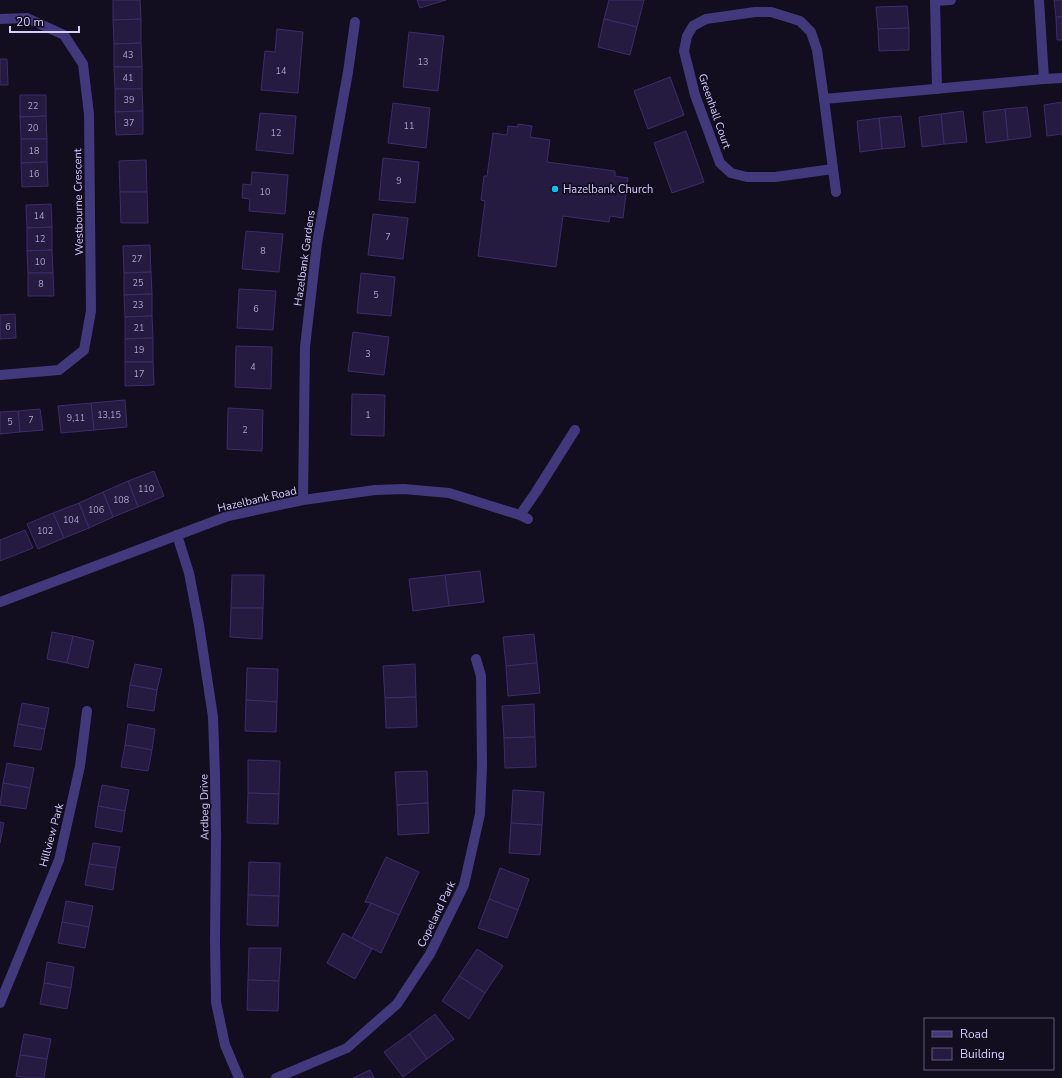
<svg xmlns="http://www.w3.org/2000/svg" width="1062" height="1078" font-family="'Nunito Sans',sans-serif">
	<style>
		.building { fill: #251a40; stroke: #3e2c6b }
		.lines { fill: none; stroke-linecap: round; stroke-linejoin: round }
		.minor { stroke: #42397d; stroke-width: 10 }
		.poi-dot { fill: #07c4f0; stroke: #120d1f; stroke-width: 1.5 }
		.labels { text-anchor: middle; stroke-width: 3.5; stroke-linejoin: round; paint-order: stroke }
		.number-label { font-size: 9px; fill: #aaa0ce }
		.street-label { font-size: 11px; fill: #d7cdfe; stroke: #120d1f }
		.poi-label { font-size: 11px; fill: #d7cdfe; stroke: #120d1f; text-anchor: start }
	</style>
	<rect width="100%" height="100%" fill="#120d1f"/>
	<g class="building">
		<polygon points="113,0 140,0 141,19 113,20"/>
		<polygon points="417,0 446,0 420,8"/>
		<polygon points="609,0 644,0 637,27 604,19"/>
		<polygon points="1054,0 1062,0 1062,17 1056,17"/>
		<polygon points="907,6 909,28 878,29 876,7"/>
		<polygon points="1056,17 1062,17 1062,40 1057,40"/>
		<polygon points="141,19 141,43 114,44 113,20"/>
		<polygon points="604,19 637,27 630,55 598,47"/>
		<polygon points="909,28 909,50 879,51 878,29"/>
		<polygon points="277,29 303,32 298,93 261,90 265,51 275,52"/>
		<polygon points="409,32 444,36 438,91 403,87"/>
		<polygon points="141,43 142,67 114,67 114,44"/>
		<polygon points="0,59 7,59 8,85 0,85"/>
		<polygon points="114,67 142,67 142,89 115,89"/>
		<polygon points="670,77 684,115 648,129 634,91"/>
		<polygon points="115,89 142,89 143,111 115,112"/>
		<polygon points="20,95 46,95 46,116 20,117"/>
		<polygon points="1062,102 1062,134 1047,136 1044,105"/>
		<polygon points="393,103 430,108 426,148 388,143"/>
		<polygon points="1027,107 1031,137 1008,140 1005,109"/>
		<polygon points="1005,109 1008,140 986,143 983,112"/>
		<polygon points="143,111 143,134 116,135 115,112"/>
		<polygon points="963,111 967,142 944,144 941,114"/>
		<polygon points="260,113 296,116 293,154 256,150"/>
		<polygon points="941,114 944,144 922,147 919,117"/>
		<polygon points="46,116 47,139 21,139 20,117"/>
		<polygon points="901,116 905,147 882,149 879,118"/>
		<polygon points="879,118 882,149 860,152 857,121"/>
		<polygon points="518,124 532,126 530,137 550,140 547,162 615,171 615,176 628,178 623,218 610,216 609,222 563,216 556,267 478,256 485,201 481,200 484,176 487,176 493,133 507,135 508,126 518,127"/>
		<polygon points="686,131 704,182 672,193 654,143"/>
		<polygon points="21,139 47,139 47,162 21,163"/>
		<polygon points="383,158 419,162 415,203 379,200"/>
		<polygon points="146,160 147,192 120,192 119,161"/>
		<polygon points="47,162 48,186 22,187 21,163"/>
		<polygon points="252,172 288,175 285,214 249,211 250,199 242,198 243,184 251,185"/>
		<polygon points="120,192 147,192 148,223 121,223"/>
		<polygon points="51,204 52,227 27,228 26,205"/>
		<polygon points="373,214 408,218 403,259 368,255"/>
		<polygon points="52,227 52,250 27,251 27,228"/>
		<polygon points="246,231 283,234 279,272 242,269"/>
		<polygon points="150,245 151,272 124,273 123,246"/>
		<polygon points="52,250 53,273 28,273 27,251"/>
		<polygon points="151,272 152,294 124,295 124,273"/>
		<polygon points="28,273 53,273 54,296 28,296"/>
		<polygon points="361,273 395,277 391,316 357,313"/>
		<polygon points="239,289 276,291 273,330 237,328"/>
		<polygon points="152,294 152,316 125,317 124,295"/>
		<polygon points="15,314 16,338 0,339 0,315"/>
		<polygon points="152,316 153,338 125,339 125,317"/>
		<polygon points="353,332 389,337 384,375 348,371"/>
		<polygon points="153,338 153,362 125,362 125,339"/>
		<polygon points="236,346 272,347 271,389 235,387"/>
		<polygon points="125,362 153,362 154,385 125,386"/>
		<polygon points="352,394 385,395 384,436 351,435"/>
		<polygon points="125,400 127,427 94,430 91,403"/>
		<polygon points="91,403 94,430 61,433 58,406"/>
		<polygon points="228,408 263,410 262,451 227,449"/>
		<polygon points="40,409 43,430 20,432 18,411"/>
		<polygon points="18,411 20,432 0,434 0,412"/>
		<polygon points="154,471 164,496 138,507 128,481"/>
		<polygon points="128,481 138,507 113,517 103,492"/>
		<polygon points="103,492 113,517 89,528 79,503"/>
		<polygon points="79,503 89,528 64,538 53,513"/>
		<polygon points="53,513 64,538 38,549 27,524"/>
		<polygon points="25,530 33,548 0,561 0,540"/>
		<polygon points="480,571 484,602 449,606 445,575"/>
		<polygon points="232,575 264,575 263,608 231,608"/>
		<polygon points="445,575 449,606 413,611 409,579"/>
		<polygon points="231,608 263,608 262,639 230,637"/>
		<polygon points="52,632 73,636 67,663 47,659"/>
		<polygon points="534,634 537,663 506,666 503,637"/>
		<polygon points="73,636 94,641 88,668 67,663"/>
		<polygon points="537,663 540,693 508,696 506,666"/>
		<polygon points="135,664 162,669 157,690 130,685"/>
		<polygon points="415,664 416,697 385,698 383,666"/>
		<polygon points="247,668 278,669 277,702 246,700"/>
		<polygon points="130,685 157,690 154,711 127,707"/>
		<polygon points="416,697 417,727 386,728 385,698"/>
		<polygon points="246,700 277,702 276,732 245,731"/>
		<polygon points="22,703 49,708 45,729 18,724"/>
		<polygon points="534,704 535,737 504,738 502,706"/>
		<polygon points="18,724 45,729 41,750 14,746"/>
		<polygon points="128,724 155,729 152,750 125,745"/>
		<polygon points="535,737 536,767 505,768 504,738"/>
		<polygon points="125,745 152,750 148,771 121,767"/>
		<polygon points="248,760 280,761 279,794 248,793"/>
		<polygon points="7,763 34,768 30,788 3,783"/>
		<polygon points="427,771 428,803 397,805 395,772"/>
		<polygon points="3,783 30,788 26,809 0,805"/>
		<polygon points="102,785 129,790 125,811 98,806"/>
		<polygon points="513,790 544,792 542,825 511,823"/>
		<polygon points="248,793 279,794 278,824 247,823"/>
		<polygon points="428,803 429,833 398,835 397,805"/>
		<polygon points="98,806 125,811 122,832 95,827"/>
		<polygon points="0,822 4,823 0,843"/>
		<polygon points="511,823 542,825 540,855 509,853"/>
		<polygon points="93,843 120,847 116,868 89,864"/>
		<polygon points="386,857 419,872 399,915 371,903 365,902"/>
		<polygon points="249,862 280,863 279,896 248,895"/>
		<polygon points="89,864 116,868 113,890 85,885"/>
		<polygon points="500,868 529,879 518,910 489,899"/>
		<polygon points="248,895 279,896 278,926 247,925"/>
		<polygon points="489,899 518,910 507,938 478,928"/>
		<polygon points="66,901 93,906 89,927 62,922"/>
		<polygon points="371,903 399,915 381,953 352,938"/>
		<polygon points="62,922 89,927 85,948 58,943"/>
		<polygon points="343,933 372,949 355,979 327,963"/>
		<polygon points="249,948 281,948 279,981 248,980"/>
		<polygon points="477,949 503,966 485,993 459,976"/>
		<polygon points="47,962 74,967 71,988 44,983"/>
		<polygon points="459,976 485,993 469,1019 442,1001"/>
		<polygon points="248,980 279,981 278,1011 247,1010"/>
		<polygon points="44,983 71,988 67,1009 40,1004"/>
		<polygon points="435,1014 454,1039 427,1059 409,1034"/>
		<polygon points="24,1034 51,1039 47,1059 20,1055"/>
		<polygon points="409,1034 427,1059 403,1077 384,1052"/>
		<polygon points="20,1055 47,1059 44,1078 28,1078 16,1076"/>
		<polygon points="370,1070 374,1078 353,1078"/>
	</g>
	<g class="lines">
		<g class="minor">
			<polyline points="1039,0 1044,79"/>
			<polyline points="0,19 27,18 64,35 83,64 89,114 91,311 84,350 59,370 0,375"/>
			<polyline points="937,89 935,1 951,0"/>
			<polyline points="824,99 1044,79 1062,78"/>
			<polyline points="833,169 775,177 747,177 731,173 720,163 695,95 684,51 687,36 693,26 706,19 755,12 771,12 800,21 811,32 817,50 824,99 833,169 836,192"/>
			<polyline points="303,500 305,347 317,243 348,72 355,22"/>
			<polyline points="520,515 536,492 575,430"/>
			<polyline points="177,535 189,573 199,625 213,717 215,774 216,834 215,941 216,1002 225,1045 239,1078"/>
			<polyline points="0,602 228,516 303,500 375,490 404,489 449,493 520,515 528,519"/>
			<polyline points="0,1003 59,860 80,766 87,711"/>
			<polyline points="276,1078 347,1048 397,1004 430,954 464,885 480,814 482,766 481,676 476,659"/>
		</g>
	</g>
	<circle class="poi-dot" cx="555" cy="189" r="4"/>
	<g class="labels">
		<g class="number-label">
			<text x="128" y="58">43</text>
			<text x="423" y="65">13</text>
			<text x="281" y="74">14</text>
			<text x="128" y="81">41</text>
			<text x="129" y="103">39</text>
			<text x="33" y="109">22</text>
			<text x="129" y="126">37</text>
			<text x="409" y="129">11</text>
			<text x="33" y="131">20</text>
			<text x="276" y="136">12</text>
			<text x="34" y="154">18</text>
			<text x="34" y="177">16</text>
			<text x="399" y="184">9</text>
			<text x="265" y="195">10</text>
			<text x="39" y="219">14</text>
			<text x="388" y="240">7</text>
			<text x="40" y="242">12</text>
			<text x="263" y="254">8</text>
			<text x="137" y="262">27</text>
			<text x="40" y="265">10</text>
			<text x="138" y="286">25</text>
			<text x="41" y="287">8</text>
			<text x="376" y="298">5</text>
			<text x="138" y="308">23</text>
			<text x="256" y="312">6</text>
			<text x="8" y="330">6</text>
			<text x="139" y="331">21</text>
			<text x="139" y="353">19</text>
			<text x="368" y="357">3</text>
			<text x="253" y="370">4</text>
			<text x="139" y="377">17</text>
			<text x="109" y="418">13,15</text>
			<text x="368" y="418">1</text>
			<text x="76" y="421">9,11</text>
			<text x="31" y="423">7</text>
			<text x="10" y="425">5</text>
			<text x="245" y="433">2</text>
			<text x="146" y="492">110</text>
			<text x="121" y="503">108</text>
			<text x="96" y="513">106</text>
			<text x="71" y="523">104</text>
			<text x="45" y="534">102</text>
		</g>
		<g class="street-label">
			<text transform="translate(715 111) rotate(71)" y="4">Greenhall Court</text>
			<text transform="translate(78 202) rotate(-91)" y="4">Westbourne Crescent</text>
			<text transform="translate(304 258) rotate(-82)" y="4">Hazelbank Gardens</text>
			<text transform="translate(257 499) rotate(-13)" y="4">Hazelbank Road</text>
			<text transform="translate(204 807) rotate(-91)" y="4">Ardbeg Drive</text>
			<text transform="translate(51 835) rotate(-75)" y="4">Hillview Park</text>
			<text transform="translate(436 914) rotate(-64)" y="4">Copeland Park</text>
		</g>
		<g class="poi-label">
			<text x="563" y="193">Hazelbank Church</text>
		</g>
	</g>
	<rect x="924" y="1018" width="130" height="52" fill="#120d1f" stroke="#615a78"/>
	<rect x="932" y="1031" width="20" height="6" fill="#42397d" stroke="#615a78"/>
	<text x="960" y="1038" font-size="12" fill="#d7cdfe">Road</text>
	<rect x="932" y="1048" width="20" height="12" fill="#251a40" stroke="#615a78"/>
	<text x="960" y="1058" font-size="12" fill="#d7cdfe">Building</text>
	<path d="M10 26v6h69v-6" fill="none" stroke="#d7cdfe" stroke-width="2"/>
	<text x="16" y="26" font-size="12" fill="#d7cdfe" stroke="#120d1f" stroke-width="3" paint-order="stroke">20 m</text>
</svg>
